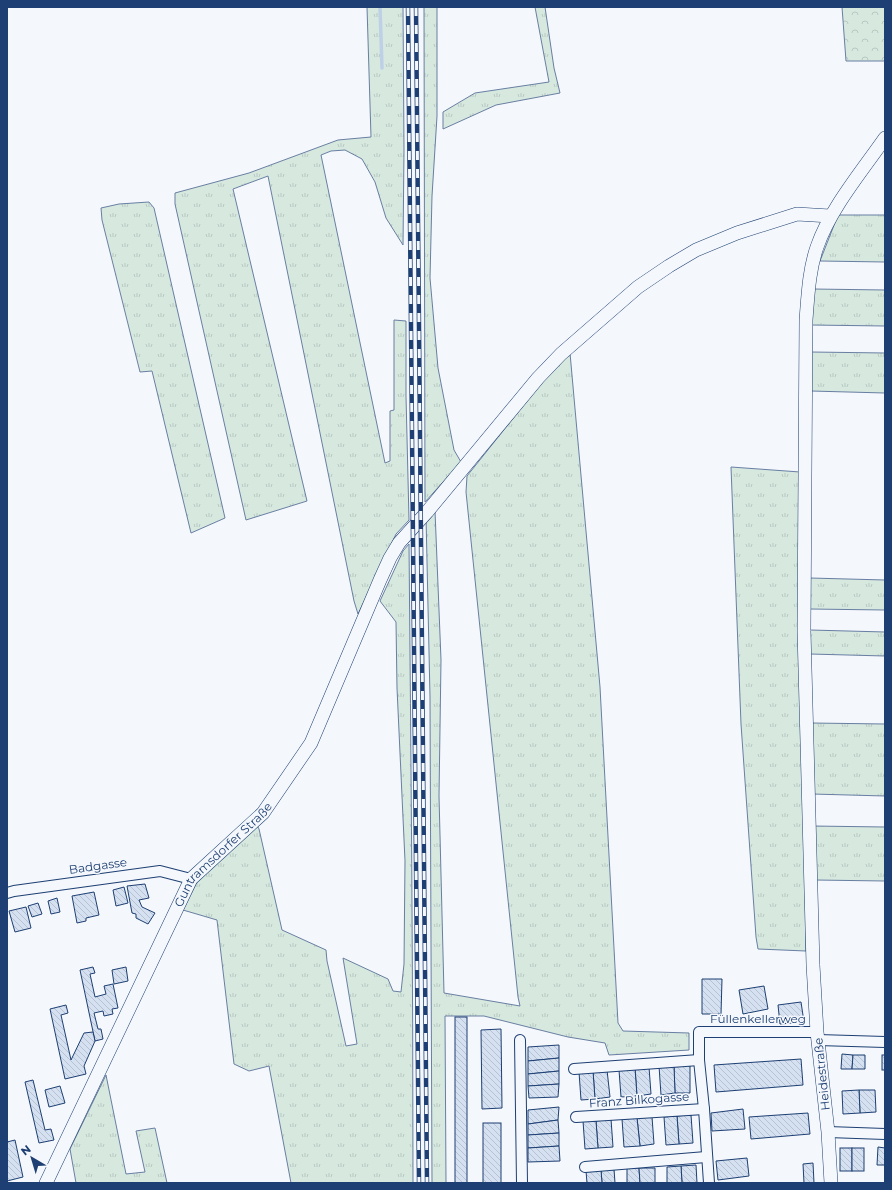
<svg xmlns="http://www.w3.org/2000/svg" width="892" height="1190" font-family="Montserrat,sans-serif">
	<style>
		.grass { fill: url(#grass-tufts); stroke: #687fa3 }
		.forest { fill: url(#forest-crowns); stroke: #687fa3 }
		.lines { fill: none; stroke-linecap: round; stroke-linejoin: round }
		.stream { stroke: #bed0e5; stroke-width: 3.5 }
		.building { fill: url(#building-back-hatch); stroke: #1d3f73 }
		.minor-casing { stroke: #1d3f73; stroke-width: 12 }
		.tertiary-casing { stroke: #1d3f73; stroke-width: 14 }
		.minor { stroke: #f4f7fb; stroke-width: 10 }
		.tertiary { stroke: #f4f7fb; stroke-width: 13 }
		.rail-casing { stroke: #1d3f73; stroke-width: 4.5 }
		.rail { stroke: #f4f7fb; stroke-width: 3; stroke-dasharray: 9; stroke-linecap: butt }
		.labels { text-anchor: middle; stroke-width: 3; stroke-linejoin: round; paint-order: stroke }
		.street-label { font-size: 12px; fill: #1d3f73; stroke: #f4f7fb }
	</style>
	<defs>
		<pattern id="grass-tufts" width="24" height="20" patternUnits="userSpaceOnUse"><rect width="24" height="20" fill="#d7e8df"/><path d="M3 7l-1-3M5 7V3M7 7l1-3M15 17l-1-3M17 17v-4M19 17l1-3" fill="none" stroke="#b8c8c3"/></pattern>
		<pattern id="forest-crowns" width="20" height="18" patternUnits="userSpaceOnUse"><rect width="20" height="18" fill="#d7e8df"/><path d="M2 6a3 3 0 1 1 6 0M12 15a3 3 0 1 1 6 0" fill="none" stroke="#b8c8c3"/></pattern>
		<pattern id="building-back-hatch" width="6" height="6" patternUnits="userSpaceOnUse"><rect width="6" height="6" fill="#d5e0f0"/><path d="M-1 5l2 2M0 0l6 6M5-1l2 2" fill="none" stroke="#b6c1d1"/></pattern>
	</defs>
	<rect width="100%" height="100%" fill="#f4f7fb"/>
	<g class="grass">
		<polygon points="367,7 403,7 404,150 403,245 386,218 375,182 362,159 345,150 331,151 321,155 385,463 390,461 390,411 394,410 394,320 406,321 406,396 409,520 396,534 358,614 354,601 268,176 233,189 307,501 246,520 175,204 175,193 249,173 338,140 371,137"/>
		<polygon points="424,7 437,7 437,116 432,196 430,278 438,368 454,450 461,462 425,502"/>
		<polygon points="535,7 545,7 554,68 560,93 496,105 443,129 443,112 475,93 549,82"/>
		<polygon points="149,202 154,208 225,518 191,533 152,371 140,372 102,220 101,208 119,204"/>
		<polygon points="838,215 885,215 885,262 820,261"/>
		<polygon points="813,289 885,290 885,326 811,325"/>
		<polygon points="811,352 885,353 885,393 811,391"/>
		<polygon points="570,353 600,687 618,1023 623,1031 689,1033 689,1050 609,1055 605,1043 568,1037 484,1016 445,1016 446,1183 432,1183 430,697 426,516 435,511 441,660 439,796 444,993 520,1006 518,997 466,492 467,476 543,381"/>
		<polygon points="731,467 800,472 806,951 758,949 756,937 741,724"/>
		<path d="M409 544C411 757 413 970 413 1183H291L269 1066 249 1071 234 1064 217 920 183 910 197 882 257 825 259 829 282 930 326 950 327 961 346 1046 357 1044 343 958 388 979 393 991 401 992 404 964 405 861 397 688 396 622 380 601 403 551Z"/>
		<polygon points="810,578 885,580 885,610 810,609"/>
		<polygon points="810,630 885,632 885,656 810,654"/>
		<polygon points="811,723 885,724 885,796 812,794"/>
		<polygon points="812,826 885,827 885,881 815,880"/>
		<polygon points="106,1075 126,1174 145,1172 136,1131 155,1128 167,1183 76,1183 70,1149"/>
	</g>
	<polygon class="forest" points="842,7 885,7 885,61 846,61"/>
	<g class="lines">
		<polyline class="stream" points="380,7 382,68"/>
	</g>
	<g class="building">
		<polygon points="145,884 149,898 139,900 142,907 155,913 148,924 136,918 136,914 132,913 127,886"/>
		<polygon points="124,887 128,903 116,906 113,890"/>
		<polygon points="94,892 99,915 86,918 86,921 77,923 72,896"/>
		<polygon points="57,898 60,912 51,914 48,901"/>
		<polygon points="38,903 42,914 32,917 28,906"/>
		<polygon points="26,907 31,928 15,932 9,911"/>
		<polygon points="93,967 95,973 90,974 95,997 106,994 104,986 113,984 118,1008 112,1009 113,1014 104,1016 103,1011 94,1013 98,1029 101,1029 103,1039 95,1041 80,970"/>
		<polygon points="126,967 128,981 114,984 112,970"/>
		<polygon points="702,979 722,979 721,1014 702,1014"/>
		<polygon points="764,986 768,1009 743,1014 739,990"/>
		<polygon points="801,1002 804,1022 780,1024 778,1005"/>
		<polygon points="66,1005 68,1013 61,1015 71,1060 84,1033 93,1032 95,1041 84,1066 86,1074 65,1079 50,1009"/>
		<rect x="455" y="1017" width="12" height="166"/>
		<polygon points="501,1029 502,1108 482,1109 481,1030"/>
		<polygon points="559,1045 559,1058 528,1061 528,1047"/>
		<polygon points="842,1054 853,1055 852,1069 841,1069"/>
		<polygon points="853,1055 865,1055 865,1069 852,1069"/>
		<rect x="882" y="1055" width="3" height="15"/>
		<polygon points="559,1058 559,1071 528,1074 528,1061"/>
		<polygon points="801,1059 803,1085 716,1092 714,1065"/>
		<polygon points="690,1064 690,1093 675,1093 674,1066"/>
		<polygon points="659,1066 674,1066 675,1093 661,1095"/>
		<polygon points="649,1067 651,1094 637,1096 635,1068"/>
		<polygon points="635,1068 637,1096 621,1097 619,1070"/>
		<polygon points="607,1070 610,1097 595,1099 593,1071"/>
		<polygon points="559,1071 559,1084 528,1086 528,1074"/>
		<polygon points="593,1071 595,1099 581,1100 579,1072"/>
		<polygon points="33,1080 45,1130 51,1129 54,1140 39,1143 25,1082"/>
		<polygon points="559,1084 558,1097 529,1098 528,1086"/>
		<polygon points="60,1086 65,1103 49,1107 45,1090"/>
		<polygon points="859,1090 875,1090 876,1112 860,1113"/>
		<polygon points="859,1090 860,1113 843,1114 842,1091"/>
		<polygon points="559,1107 558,1120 528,1124 528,1110"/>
		<polygon points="743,1109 745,1129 712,1131 711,1113"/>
		<polygon points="808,1113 810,1134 751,1139 749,1117"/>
		<polygon points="691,1115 693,1143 679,1144 677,1116"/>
		<polygon points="677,1116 679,1144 666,1145 664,1117"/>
		<polygon points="652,1117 654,1144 640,1146 637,1118"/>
		<polygon points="637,1118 640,1146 624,1147 622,1119"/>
		<polygon points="611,1119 613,1147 598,1148 596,1121"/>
		<polygon points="558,1120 559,1133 528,1135 528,1124"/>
		<polygon points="583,1121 596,1121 598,1148 585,1149"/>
		<rect x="483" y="1123" width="18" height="60"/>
		<polygon points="559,1133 559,1146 528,1148 528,1135"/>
		<polygon points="15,1140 23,1177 7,1181 7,1142"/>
		<polygon points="559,1146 560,1161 528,1162 528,1148"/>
		<polygon points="878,1147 885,1148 885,1165 877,1165"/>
		<rect x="840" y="1148" width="12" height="23"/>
		<rect x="852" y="1148" width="12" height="23"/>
		<polygon points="747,1158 749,1176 718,1180 716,1161"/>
		<polygon points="813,1163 814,1183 804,1183 803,1164"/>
		<polygon points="696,1165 697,1183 682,1183 681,1166"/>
		<polygon points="681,1166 682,1183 667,1183 667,1167"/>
		<polygon points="627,1168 639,1168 640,1183 627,1183"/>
		<polygon points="639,1168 655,1168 655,1183 640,1183"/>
		<polygon points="614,1169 615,1183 602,1183 601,1170"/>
		<polygon points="601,1170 602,1183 587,1183 586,1171"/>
	</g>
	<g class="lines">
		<g class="minor-casing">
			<g id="minor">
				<polyline points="7,893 14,891 160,871 191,879"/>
				<polyline points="520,1040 522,1183"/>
				<polyline points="818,1040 885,1042"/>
				<polyline points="574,1069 699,1060"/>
				<polyline points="576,1117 704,1109"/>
				<polyline points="828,1132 885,1134"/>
				<polyline points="585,1167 706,1157"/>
				<polyline points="709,1183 704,1109 699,1060 699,1032 817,1032"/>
			</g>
		</g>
		<g class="tertiary-casing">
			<g id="tertiary">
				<path id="s1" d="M46 1183 191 879 263 813 311 743 380 580 390 558 399 543 427 512 538 378 561 354 638 287 669 266 696 250 737 233 797 214 830 216"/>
				<path d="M831 1183 828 1132 817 1032 813 965 804 631 806 320C808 295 809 270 817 247 830 209 862 171 885 138"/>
			</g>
		</g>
		<use href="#minor" class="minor"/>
		<use href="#tertiary" class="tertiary"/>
		<g class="rail-casing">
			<g id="rail">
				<polyline points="408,7 419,1183"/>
				<polyline points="416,7 427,1183"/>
			</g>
		</g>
		<use href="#rail" class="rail"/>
	</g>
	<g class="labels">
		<g class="street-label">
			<text dy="4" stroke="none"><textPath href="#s1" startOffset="376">Guntramsdorfer Straße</textPath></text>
			<text transform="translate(98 866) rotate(-8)" y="4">Badgasse</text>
			<text x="758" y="1023">Füllenkellerweg</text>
			<text transform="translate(822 1074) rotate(-96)" y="4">Heidestraße</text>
			<text transform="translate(639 1100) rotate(-4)" y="4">Franz Bilkogasse</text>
		</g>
	</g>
	<rect width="892" height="1190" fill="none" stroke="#1d3f73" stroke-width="16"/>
	<g transform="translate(32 1158) rotate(322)" stroke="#f4f7fb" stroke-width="3" paint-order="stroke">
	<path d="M0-3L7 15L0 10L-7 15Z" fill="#1d3f73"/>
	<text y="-6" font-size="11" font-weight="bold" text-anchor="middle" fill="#1d3f73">N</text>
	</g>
</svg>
